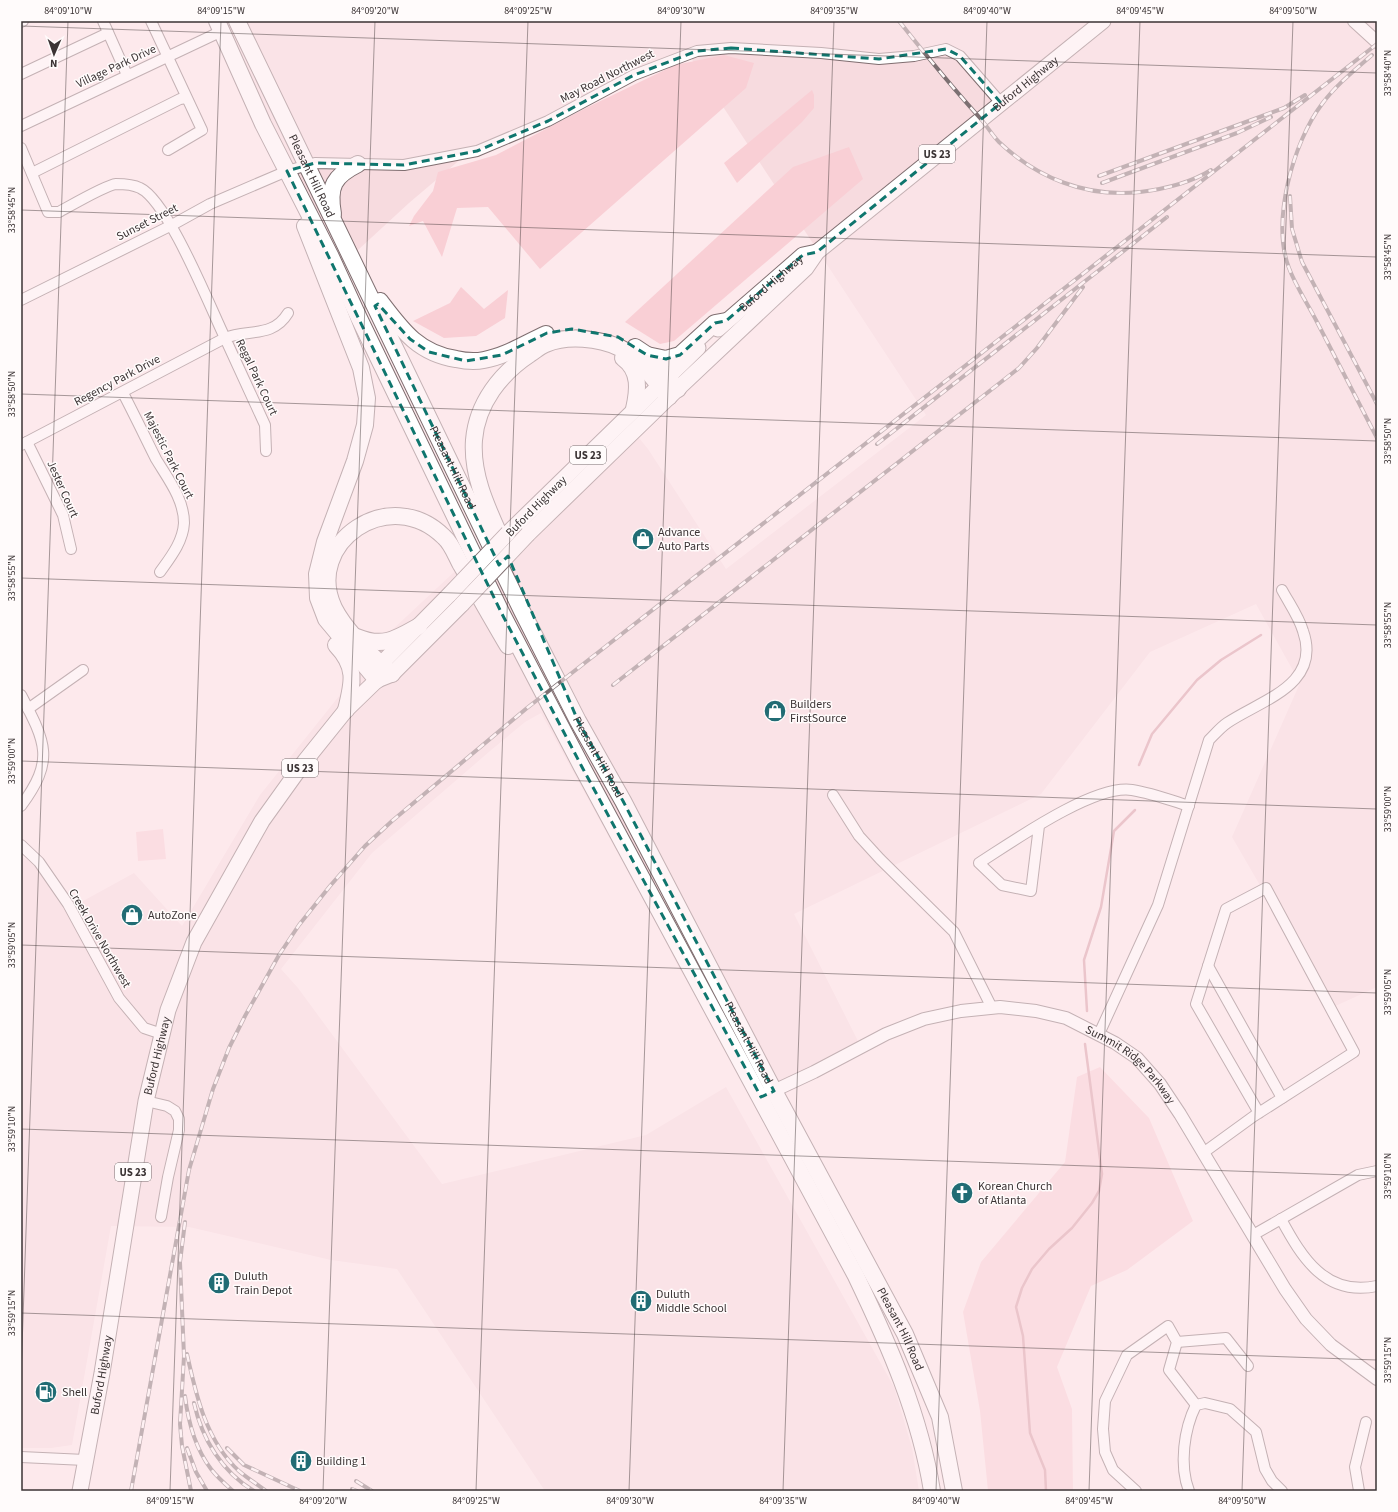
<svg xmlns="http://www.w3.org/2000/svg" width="1398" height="1512" font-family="'Source Sans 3',sans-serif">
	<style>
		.built { fill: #f7dbdf }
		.green { fill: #f9cfd5 }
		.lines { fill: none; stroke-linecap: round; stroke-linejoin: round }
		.stream { stroke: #d49aa3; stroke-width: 2.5 }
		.minor-casing { stroke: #7f6e70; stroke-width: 12 }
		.tertiary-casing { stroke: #7f6e70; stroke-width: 14 }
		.primary-casing { stroke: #7f6e70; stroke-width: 17 }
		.trunk-casing { stroke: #7f6e70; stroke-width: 18 }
		.minor { stroke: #fff; stroke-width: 10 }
		.tertiary { stroke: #fff; stroke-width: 12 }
		.primary { stroke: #fff; stroke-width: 15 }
		.trunk { stroke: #fff; stroke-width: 16 }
		.rail-casing { stroke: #7c7072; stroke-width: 4 }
		.rail { stroke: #fffbfb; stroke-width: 2.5; stroke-dasharray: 8; stroke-linecap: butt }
		.primary-bridge-casing { stroke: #7f6e70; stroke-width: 17; stroke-linecap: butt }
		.primary-bridge { stroke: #fff; stroke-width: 15 }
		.marked { fill: none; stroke: #0f766e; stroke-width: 3; stroke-dasharray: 8 5; stroke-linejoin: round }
		.ticks { fill: none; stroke: #3b3334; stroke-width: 1; stroke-opacity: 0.45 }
		.labels { text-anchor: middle; stroke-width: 3; stroke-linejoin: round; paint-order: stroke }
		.shield { fill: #fffbfb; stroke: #766f70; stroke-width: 1 }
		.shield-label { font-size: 11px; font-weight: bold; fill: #3b3334 }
		.street-label { font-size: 12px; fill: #3b3334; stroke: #fffbfb }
		.poi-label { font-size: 12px; fill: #3b3334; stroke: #fffbfb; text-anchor: start }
		.neatline { fill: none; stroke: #3b3334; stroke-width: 1.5 }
		.ticks-label { font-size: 10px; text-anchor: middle; fill: #3b3334 }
	</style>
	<rect width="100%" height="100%" fill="#fde9ec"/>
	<polygon class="built" points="222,21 1377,21 1377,987 1331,1008 1232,837 1300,683 1256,604 1150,652 1041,794 794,914 859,1043 764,1093 680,970 661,932 541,713 525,722 490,751 372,853 281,969 298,988 442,1184 646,1135 726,1087 894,1387 912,1448 919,1491 545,1491 397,1269 331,1260 189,1227 111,1226 72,1445 51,1448 21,1448 21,856 34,864 65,911 134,873 182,926 260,795 391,631 621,416 648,449 726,569 926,415 689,55 553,119 462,158 409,203 333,273"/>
	<g class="green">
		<polygon points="724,55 754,63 746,88 540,269 488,207 457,208 442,257 423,221 409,226 414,216 433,191 438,172 496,155 586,108 675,65"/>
		<polygon points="812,90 814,95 814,108 802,122 737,183 724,163"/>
		<polygon points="849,147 863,179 674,341 660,344 625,322 793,167"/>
		<polygon points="461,287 484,309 508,290 505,318 476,336 444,338 413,321 450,303"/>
		<polygon points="163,829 166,859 138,861 136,832"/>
		<polygon points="1100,1067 1149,1118 1193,1221 1127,1270 1091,1286 1057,1367 1072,1409 1073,1491 988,1491 980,1411 963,1312 981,1262 1065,1162 1077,1077"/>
	</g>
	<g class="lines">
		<g class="stream">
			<polyline points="1139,765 1152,734 1197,680 1221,660 1261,635"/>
			<polyline points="1087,1011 1084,960 1101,907 1114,831 1135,810"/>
			<polyline points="1046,1491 1045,1470 1030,1433 1023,1336 1016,1307 1022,1288 1032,1269 1049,1249 1072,1228 1092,1203 1099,1191 1102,1174 1085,1044"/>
		</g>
		<g class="minor-casing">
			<g id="minor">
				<polyline points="103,21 127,75"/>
				<polyline points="151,21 202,130 168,150"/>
				<polyline points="21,22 23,21"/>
				<polyline points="21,74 108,33"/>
				<polyline points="21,126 222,31"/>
				<path d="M21 148 48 212H59C70 206 106 185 116 184 124 184 134 185 140 188 168 201 210 307 225 338L21 445"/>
				<polyline points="32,173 180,99 186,98"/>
				<polyline points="21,300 172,225 210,204 287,171 315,163 404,165 477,151 548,121 634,75 697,51 731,48 821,53 879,59 914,56 946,49 960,56 1001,103"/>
				<path d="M123 393C134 414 145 437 156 459 168 479 184 499 184 523 183 542 170 558 160 572"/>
				<polyline points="27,442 63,515 71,549"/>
				<path d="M266 451 265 425 225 338C248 329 273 338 288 313"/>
				<path d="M21 695C46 743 55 760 21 806"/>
				<polyline points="28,709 83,670"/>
				<polyline points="833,795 859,836 880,859 954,932 992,1008"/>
				<path d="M1039 826 1031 891 1002 885 979 863C1012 842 1094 784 1132 790 1151 793 1170 800 1189 806"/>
				<polyline points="21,845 39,862 68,904 119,998 144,1028 162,1034"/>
				<polyline points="1208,966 1282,1098"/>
				<path d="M1099 1034 1158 905 1209 740C1215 734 1221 727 1227 723 1261 700 1322 685 1303 631 1299 617 1289 603 1282 590"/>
				<polyline points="146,1101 167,1106 175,1111 179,1119 179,1130 168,1177 161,1217"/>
				<path d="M1203 1153 1254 1116C1287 1095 1321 1073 1354 1052L1266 888 1226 909 1196 1004 1259 1113"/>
				<path d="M1281 1219C1302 1258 1326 1297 1377 1286"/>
				<polyline points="1253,1235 1358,1175 1377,1171"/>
				<polyline points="1177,1342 1226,1338 1248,1366"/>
				<polyline points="21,1457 85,1460"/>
				<polyline points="1136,1491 1113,1470 1105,1452 1103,1429 1105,1401 1127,1355 1168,1326 1177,1342 1169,1370 1196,1405 1205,1403 1230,1409 1256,1432 1265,1469 1272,1481 1282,1491"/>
				<path d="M1189 1491C1179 1465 1184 1429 1196 1405"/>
				<polyline points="1359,1491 1355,1467 1366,1422"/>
			</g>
		</g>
		<g class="tertiary-casing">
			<g id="tertiary">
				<polyline points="1354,21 1377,42"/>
				<path id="s1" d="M767 1094 814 1072 886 1034 924 1019 961 1011 1000 1007 1036 1011 1066 1018 1115 1043 1137 1058 1160 1084 1180 1114 1285 1289 1306 1319 1331 1345 1377 1379"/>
			</g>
		</g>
		<g class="primary-casing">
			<g id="primary">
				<path id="s2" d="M718 329 803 255 817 252"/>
				<polyline points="508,533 698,348"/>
				<path id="s3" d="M528 534 669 397 806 268 817 252 1103 21"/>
				<polyline points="379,675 381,664 450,594"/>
				<path id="s4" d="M80 1491 102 1373 146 1101 168 1010 194 942 262 821 305 761 346 710 377 680 392 674 462 604"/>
			</g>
		</g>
		<g class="trunk-casing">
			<g id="trunk">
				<path d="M217 21 263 124 331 257 359 318 502 614 582 767 856 1276C889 1345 920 1415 932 1491"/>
				<path id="s5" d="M237 21 522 611 578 721 623 801 774 1091 905 1334 940 1417 954 1491"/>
				<path d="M333 214C328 186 334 176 358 164"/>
				<polyline points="305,226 361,368 367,398 365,425 355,461 325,542 317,574 318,598 326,619 377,680"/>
				<path d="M380 301C402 330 418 353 456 359 465 361 474 362 484 360 506 356 526 343 546 334"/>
				<polyline points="635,347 647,355 678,389"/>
				<polyline points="647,355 666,359 680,355 715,323 726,321"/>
				<path d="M623 358C641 371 638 391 634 409"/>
				<path d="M507 552C492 517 471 480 474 440 477 403 501 373 530 354 535 351 540 346 546 344 567 335 599 338 620 348 642 359 652 379 669 397"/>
				<path d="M357 637C383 648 396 639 419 626"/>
				<path d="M336 645C357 667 353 682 346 710"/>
				<path d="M392 674C374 658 345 630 334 608 303 543 390 483 444 537 452 544 456 556 461 565 477 592 492 619 508 646"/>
			</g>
		</g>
		<use href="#minor" class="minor"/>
		<use href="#tertiary" class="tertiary"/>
		<use href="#primary" class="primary"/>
		<use href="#trunk" class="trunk"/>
		<g class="rail-casing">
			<g id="rail">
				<path d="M899 21C925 54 952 87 980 118 987 126 992 135 999 142 1037 178 1087 198 1140 192 1165 189 1190 183 1211 170"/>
				<path d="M1372 55C1355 70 1336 85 1322 104 1293 142 1271 222 1289 268 1296 287 1308 304 1317 322 1337 361 1357 399 1377 438"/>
				<polyline points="1099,176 1265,115 1284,108 1305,95"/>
				<polyline points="1102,183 1237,133 1271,117"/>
				<polyline points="1290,196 1292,229 1302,262 1377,404"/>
				<polyline points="877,444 1167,217"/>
				<polyline points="613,685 1019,368 1037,348 1083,287"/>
				<polyline points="185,1222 180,1262 184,1356 180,1424 182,1446 191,1491"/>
				<path d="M187 1354C196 1395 206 1441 239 1471 247 1478 257 1484 266 1491"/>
				<path d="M185 1396C188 1421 195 1448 211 1469 217 1477 225 1484 233 1491"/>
				<path d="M194 1403C202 1439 222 1472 254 1491"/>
				<polyline points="187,1448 196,1472 207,1491"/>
				<polyline points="227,1448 244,1465 300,1491"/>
				<polyline points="356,1481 372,1491"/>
				<polyline points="352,1489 357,1491"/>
				<polyline points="131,1491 189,1170 213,1089 229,1048 245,1016 279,955 299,925 330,886 365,846 392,821 527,708 1377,44"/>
			</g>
		</g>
		<use href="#rail" class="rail"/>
		<g class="primary-bridge-casing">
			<g id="primary-bridge">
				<polyline points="450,594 508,533"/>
				<polyline points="462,604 528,534"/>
			</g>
		</g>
		<use href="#primary-bridge" class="primary-bridge"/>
	</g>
	<path d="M0 0H1398V1512H0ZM731 48 879 59 946 49 960 56 1001 103 817 252 803 255 726 321 715 323 680 355 666 359 647 355 618 337 572 329 547 333 502 355 466 361 429 352 410 339 378 304 375 306 499 565 508 556 578 721 623 801 774 1091 761 1097 582 767 502 614 287 171 315 163 404 165 477 151 548 121 634 75 697 51Z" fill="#fde9ec" fill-opacity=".55" fill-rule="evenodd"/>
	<path class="marked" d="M731 48 879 59 946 49 960 56 1001 103 817 252 803 255 726 321 715 323 680 355 666 359 647 355 618 337 572 329 547 333 502 355 466 361 429 352 410 339 378 304 375 306 499 565 508 556 578 721 623 801 774 1091 761 1097 582 767 502 614 287 171 315 163 404 165 477 151 548 121 634 75 697 51Z"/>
	<path class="ticks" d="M21 26 1377 73M21 210 1377 257M21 394 1377 441M21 578 1377 625M21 761 1377 809M21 945 1377 993M21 1129 1377 1176M21 1313 1377 1360M21 1376 68 21M170 1491 221 21M323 1491 375 21M476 1491 528 21M629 1491 681 21M783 1491 834 21M936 1491 987 21M1089 1491 1140 21M1242 1491 1293 21"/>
	<defs>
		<g id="shop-disc" transform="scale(1.15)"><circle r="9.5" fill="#216c74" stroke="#fffbfb"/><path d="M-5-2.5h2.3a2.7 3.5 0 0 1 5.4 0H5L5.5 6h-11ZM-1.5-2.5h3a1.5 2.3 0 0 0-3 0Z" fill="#fff"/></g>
		<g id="church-disc" transform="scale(1.15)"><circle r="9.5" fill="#216c74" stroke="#fffbfb"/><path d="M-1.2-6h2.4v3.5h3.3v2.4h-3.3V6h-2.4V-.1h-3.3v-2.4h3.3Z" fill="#fff"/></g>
		<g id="building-disc" transform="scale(1.15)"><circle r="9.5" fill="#216c74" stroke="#fffbfb"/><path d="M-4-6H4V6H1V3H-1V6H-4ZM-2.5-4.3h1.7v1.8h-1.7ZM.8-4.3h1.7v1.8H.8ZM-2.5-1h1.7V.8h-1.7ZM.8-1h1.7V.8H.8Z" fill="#fff"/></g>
		<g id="fuel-disc" transform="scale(1.15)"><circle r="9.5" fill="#216c74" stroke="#fffbfb"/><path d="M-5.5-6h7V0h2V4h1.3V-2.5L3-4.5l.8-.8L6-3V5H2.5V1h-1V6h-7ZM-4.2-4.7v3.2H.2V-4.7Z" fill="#fff"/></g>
	</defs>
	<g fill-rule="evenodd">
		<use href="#shop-disc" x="643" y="539"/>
		<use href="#shop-disc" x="775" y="711"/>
		<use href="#shop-disc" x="132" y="915"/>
		<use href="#church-disc" x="962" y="1193"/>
		<use href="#building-disc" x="219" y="1283"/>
		<use href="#building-disc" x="641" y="1301"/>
		<use href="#fuel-disc" x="46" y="1392"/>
		<use href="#building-disc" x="301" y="1461"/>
	</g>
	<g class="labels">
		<g class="shield">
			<rect x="919" y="145" width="36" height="18" rx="3"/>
			<rect x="570" y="446" width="36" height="18" rx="3"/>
			<rect x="282" y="759" width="36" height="18" rx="3"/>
			<rect x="115" y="1163" width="36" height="18" rx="3"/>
		</g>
		<g class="shield-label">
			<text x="937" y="158">US 23</text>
			<text x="588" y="459">US 23</text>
			<text x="300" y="772">US 23</text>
			<text x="133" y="1176">US 23</text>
		</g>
		<g class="street-label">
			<text transform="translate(116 66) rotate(-25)" y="4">Village Park Drive</text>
			<text transform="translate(607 76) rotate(-27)" y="4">May Road Northwest</text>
			<text dy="4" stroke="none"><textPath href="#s3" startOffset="672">Buford Highway</textPath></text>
			<text dy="4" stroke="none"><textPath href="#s5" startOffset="172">Pleasant Hill Road</textPath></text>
			<text transform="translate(147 222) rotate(-27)" y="4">Sunset Street</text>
			<text dy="4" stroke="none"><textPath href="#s2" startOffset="70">Buford Highway</textPath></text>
			<text transform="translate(257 377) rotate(65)" y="4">Regal Park Court</text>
			<text transform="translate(117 380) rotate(-28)" y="4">Regency Park Drive</text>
			<text transform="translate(169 455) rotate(63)" y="4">Majestic Park Court</text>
			<text dy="4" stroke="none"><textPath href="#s5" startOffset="496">Pleasant Hill Road</textPath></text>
			<text transform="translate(63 489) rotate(66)" y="4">Jester Court</text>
			<text transform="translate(536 506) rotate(-45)" y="4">Buford Highway</text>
			<text dy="4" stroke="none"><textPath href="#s5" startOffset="820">Pleasant Hill Road</textPath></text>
			<text transform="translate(100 938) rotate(60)" y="4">Creek Drive Northwest</text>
			<text dy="4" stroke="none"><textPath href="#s5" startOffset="1143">Pleasant Hill Road</textPath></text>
			<text dy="4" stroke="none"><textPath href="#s4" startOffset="442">Buford Highway</textPath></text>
			<text dy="4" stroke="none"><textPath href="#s1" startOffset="399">Summit Ridge Parkway</textPath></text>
			<text dy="4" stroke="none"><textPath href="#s5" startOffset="1467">Pleasant Hill Road</textPath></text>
			<text dy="4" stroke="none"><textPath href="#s4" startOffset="118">Buford Highway</textPath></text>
		</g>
		<g class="poi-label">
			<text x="658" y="536">Advance<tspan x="658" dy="14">Auto Parts</tspan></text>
			<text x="790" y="708">Builders<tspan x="790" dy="14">FirstSource</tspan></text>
			<text x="148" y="919">AutoZone</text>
			<text x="978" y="1190">Korean Church<tspan x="978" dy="14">of Atlanta</tspan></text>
			<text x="234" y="1280">Duluth<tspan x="234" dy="14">Train Depot</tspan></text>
			<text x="656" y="1298">Duluth<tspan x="656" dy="14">Middle School</tspan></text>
			<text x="62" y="1396">Shell</text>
			<text x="316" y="1465">Building 1</text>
		</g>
	</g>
	<rect width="1398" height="1512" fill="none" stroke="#fffbfb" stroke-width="44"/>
	<g transform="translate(54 54) rotate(182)" stroke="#fffbfb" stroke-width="3" paint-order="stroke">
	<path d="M0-3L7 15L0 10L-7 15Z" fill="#3b3334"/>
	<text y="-6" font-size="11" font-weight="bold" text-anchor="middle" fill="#3b3334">N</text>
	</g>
	<rect x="22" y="22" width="1354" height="1468" class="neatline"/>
	<g class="ticks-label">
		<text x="68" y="14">84°09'10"W</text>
		<text x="221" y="14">84°09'15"W</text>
		<text x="375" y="14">84°09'20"W</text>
		<text x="528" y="14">84°09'25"W</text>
		<text x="681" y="14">84°09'30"W</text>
		<text x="834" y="14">84°09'35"W</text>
		<text x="987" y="14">84°09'40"W</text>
		<text x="1140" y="14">84°09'45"W</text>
		<text x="1293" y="14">84°09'50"W</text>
		<text transform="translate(1387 73) rotate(-90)" y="4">33°58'40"N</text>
		<text transform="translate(11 210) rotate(-90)" y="4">33°58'45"N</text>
		<text transform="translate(1387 257) rotate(-90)" y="4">33°58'45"N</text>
		<text transform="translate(11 394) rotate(-90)" y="4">33°58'50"N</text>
		<text transform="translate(1387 441) rotate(-90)" y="4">33°58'50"N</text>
		<text transform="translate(11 578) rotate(-90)" y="4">33°58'55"N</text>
		<text transform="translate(1387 625) rotate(-90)" y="4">33°58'55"N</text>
		<text transform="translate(11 761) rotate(-90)" y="4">33°59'00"N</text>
		<text transform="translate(1387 809) rotate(-90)" y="4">33°59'00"N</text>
		<text transform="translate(11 945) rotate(-90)" y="4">33°59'05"N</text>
		<text transform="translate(1387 992) rotate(-90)" y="4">33°59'05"N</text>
		<text transform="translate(11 1129) rotate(-90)" y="4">33°59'10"N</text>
		<text transform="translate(1387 1176) rotate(-90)" y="4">33°59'10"N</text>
		<text transform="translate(11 1313) rotate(-90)" y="4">33°59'15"N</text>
		<text transform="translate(1387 1360) rotate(-90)" y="4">33°59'15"N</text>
		<text x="170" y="1504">84°09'15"W</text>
		<text x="323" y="1504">84°09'20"W</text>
		<text x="476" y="1504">84°09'25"W</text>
		<text x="630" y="1504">84°09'30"W</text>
		<text x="783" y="1504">84°09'35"W</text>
		<text x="936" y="1504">84°09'40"W</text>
		<text x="1089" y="1504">84°09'45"W</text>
		<text x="1242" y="1504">84°09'50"W</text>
	</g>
</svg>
